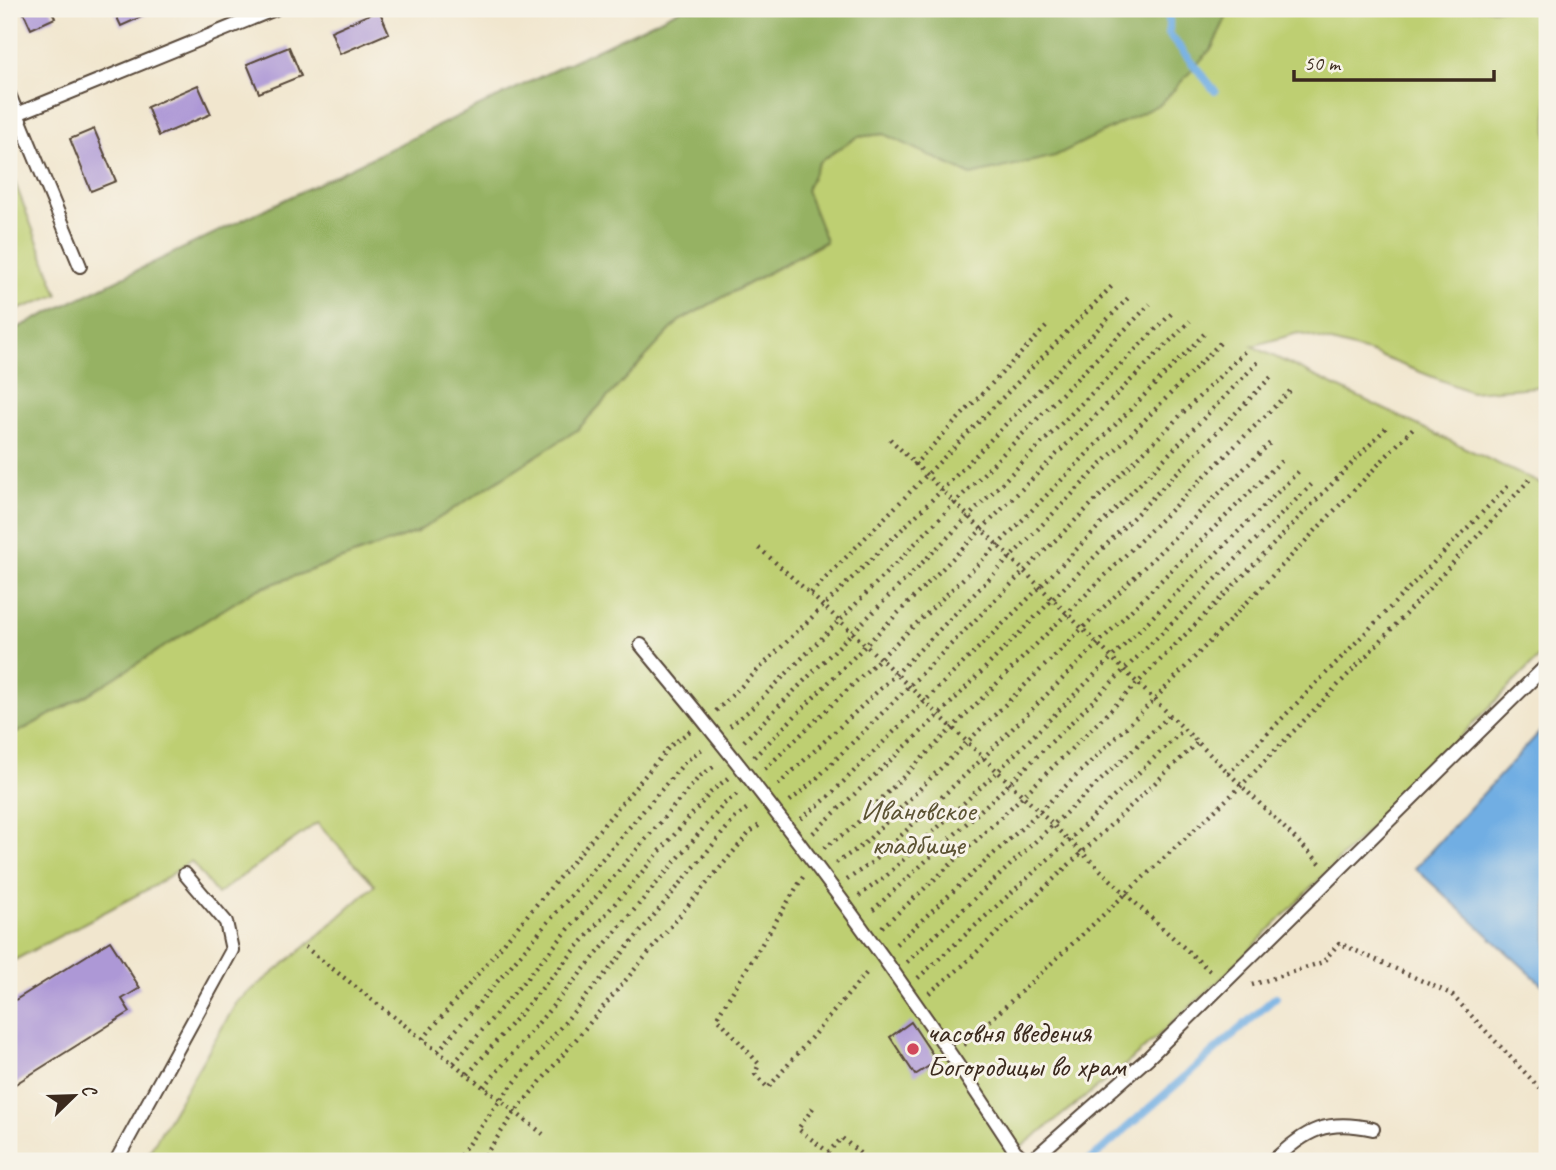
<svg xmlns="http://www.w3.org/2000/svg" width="1556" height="1170" font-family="Caveat,sans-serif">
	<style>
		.green { fill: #becf72; stroke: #7c7c48; stroke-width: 2 }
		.forest { fill: #96b264; stroke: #686e41; stroke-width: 2 }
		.water { fill: #71aee3; stroke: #566c80; stroke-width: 2 }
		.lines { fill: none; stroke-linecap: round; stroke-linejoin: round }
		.stream { stroke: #71aee3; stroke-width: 8 }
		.building { fill: #ad98d6 }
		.lane-casing { stroke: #564638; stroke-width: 16 }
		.path { stroke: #564638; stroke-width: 4.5; stroke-dasharray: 2 5; stroke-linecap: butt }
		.lane { stroke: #fff; stroke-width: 12 }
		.poi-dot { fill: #d1495b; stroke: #f7f3e8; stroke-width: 2.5 }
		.labels { text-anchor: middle; stroke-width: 6; stroke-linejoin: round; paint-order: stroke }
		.park-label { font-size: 30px; fill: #5c5333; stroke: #f7f3e8 }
		.poi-label { font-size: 30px; fill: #3b2a1e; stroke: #f7f3e8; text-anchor: start }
	</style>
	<rect width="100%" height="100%" fill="#f7f3e8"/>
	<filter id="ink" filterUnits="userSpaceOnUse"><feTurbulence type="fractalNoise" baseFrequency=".0143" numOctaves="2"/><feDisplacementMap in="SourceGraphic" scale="14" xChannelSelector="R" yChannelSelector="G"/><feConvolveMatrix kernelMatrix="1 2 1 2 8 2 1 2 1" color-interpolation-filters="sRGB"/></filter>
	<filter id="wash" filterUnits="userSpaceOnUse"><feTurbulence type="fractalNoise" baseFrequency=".00686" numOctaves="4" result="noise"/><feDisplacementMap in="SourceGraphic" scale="28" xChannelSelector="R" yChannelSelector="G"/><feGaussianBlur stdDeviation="1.57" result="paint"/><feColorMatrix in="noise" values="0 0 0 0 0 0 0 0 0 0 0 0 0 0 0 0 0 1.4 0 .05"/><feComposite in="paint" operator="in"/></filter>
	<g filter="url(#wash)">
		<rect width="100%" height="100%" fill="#f1e6ce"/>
		<g class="green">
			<polygon points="1230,9 1547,9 1547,386 1471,392 1372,353 1298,333 1252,346 1547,487 1547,649 1220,980 1122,1068 1003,1161 144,1161 237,1002 305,947 375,885 317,823 217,894 191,861 154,886 9,963 9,737 87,695 253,591 417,532 577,430 679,321 826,242 806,190 819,162 857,137 884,134 971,175 1212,48"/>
			<polygon points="9,167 58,295 9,313"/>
		</g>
		<polygon class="forest" points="681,9 1230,9 1212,48 1162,103 1055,156 971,175 884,134 857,137 819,162 806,190 826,241 679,321 577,430 417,532 253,591 87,695 9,737 9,332"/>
		<polygon class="water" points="1547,724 1547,989 1415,868"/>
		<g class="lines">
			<g class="stream">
				<polyline points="1169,9 1169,34 1215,91"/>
				<polyline points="1089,1161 1276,997"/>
			</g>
		</g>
		<g id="blocks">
			<g class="building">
				<polygon points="22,9 51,9 55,18 31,29"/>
				<polygon points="113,9 159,9 121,26"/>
				<polygon points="379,10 389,33 340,54 331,31"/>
				<polygon points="289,47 301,76 259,93 247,64"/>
				<polygon points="198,85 211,114 159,136 147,107"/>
				<polygon points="94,129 116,181 91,191 70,139"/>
				<polygon points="110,941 140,988 122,999 130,1012 9,1088 9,1004"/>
				<polygon points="911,1022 937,1061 915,1075 890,1037"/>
			</g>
		</g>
	</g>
	<g filter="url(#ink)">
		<use href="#blocks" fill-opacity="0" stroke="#564638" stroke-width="2"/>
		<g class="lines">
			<g class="lane-casing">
				<g id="lane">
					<polyline points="9,94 80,266"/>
					<polyline points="17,114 275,9"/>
					<path d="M641 645C777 806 900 974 1015 1151L1026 1161"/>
					<polyline points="116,1161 232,950 226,922 185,874"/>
					<polyline points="1031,1161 1148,1058 1547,665"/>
					<path d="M1273 1161C1307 1130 1326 1118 1373 1129"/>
				</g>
			</g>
			<g class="path">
				<polyline points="890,439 1321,864"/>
				<polyline points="914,465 1046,327"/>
				<path d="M759 548C914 684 1056 834 1210 971"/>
				<polyline points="811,593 1113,285"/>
				<polyline points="716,711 941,491 1130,296"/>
				<polyline points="730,726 752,708 840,620 1150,304"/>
				<polyline points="744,741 1172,313"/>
				<polyline points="754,757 1190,321"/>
				<polyline points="765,769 997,546 1207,331"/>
				<polyline points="1228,774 1511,483"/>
				<polyline points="778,785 897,673 1223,340"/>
				<polyline points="790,801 813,782 1245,351"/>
				<polyline points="801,819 826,799 1039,588 1261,359"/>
				<polyline points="813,833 939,715 1274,374"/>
				<polyline points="824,848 851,829 1290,391"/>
				<polyline points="836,863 863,845 1270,443"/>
				<polyline points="803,877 717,1017 759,1064 755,1074 768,1088 869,970"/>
				<polyline points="847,880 875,860 983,758 1284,458"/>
				<polyline points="859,896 887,875 997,772 1301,469"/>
				<polyline points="873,910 1009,784 1314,482"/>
				<path d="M882 927C1059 769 1221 598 1386 428"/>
				<polyline points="896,944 1038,813 1153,701 1415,426"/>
				<polyline points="305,947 543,1134"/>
				<polyline points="907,962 1169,716"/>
				<polyline points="918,978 1068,841 1183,730"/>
				<polyline points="1252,985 1323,962 1339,943 1451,994 1547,1096"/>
				<polyline points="929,993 960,968 1197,743"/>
				<polyline points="423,1039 670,746 690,731"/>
				<polyline points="964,1045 1240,787 1387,634 1531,478"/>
				<polyline points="438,1051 685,762 702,749"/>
				<polyline points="454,1063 699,777 716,765"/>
				<polyline points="468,1074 712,791 728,778"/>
				<polyline points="484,1087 724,804 737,794"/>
				<polyline points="813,1108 798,1129 828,1152 842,1138 869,1161"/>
				<polyline points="456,1161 500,1100 736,817 749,807"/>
				<polyline points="481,1161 515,1112 750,832 761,824"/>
			</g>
			<use href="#lane" class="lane"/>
		</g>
	</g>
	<circle class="poi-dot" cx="913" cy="1049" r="7"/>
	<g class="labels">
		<g class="park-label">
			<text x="918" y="820">Ивановское<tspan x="918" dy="34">кладбище</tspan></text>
		</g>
		<g class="poi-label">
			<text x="927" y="1042">часовня введения<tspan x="927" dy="34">Богородицы во храм</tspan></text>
		</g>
	</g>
	<rect width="1556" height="1170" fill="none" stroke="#f7f3e8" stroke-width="35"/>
	<g transform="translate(74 1096) rotate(67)" stroke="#f7f3e8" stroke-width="5" paint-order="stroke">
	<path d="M0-5L12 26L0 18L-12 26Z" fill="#3b2a1e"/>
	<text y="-10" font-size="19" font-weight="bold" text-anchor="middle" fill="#3b2a1e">С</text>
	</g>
	<path d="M1294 70v10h200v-10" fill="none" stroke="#3b2a1e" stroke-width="3.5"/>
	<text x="1304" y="70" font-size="21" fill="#3b2a1e" stroke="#f7f3e8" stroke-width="5" paint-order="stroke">50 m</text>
</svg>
